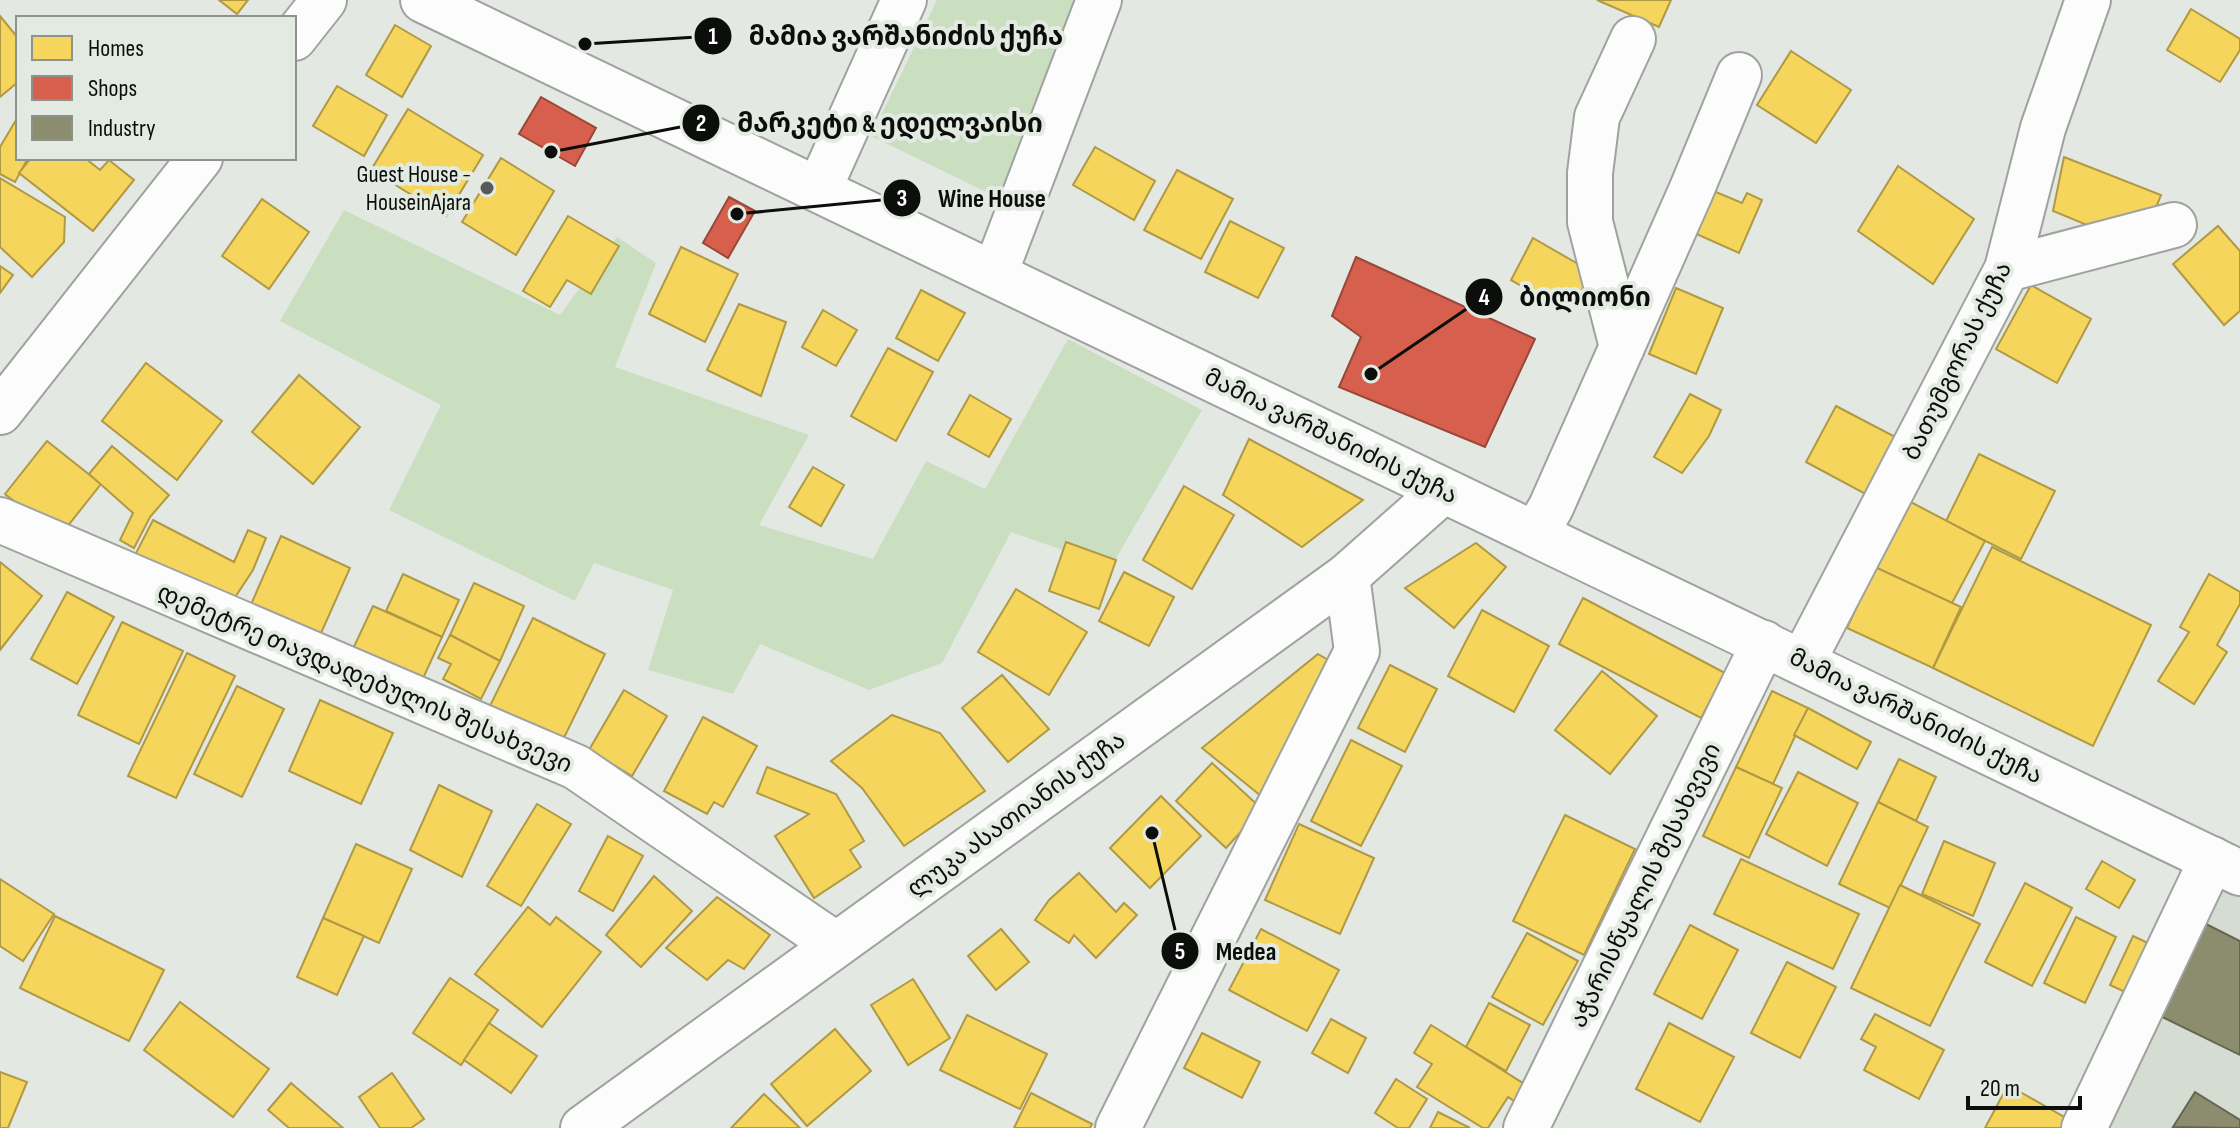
<svg xmlns="http://www.w3.org/2000/svg" width="2240" height="1128" font-family="'Sofia Sans Condensed','Noto Sans Georgian',sans-serif">
	<style>
		.built { fill: #d5dcd2 }
		.green { fill: #c9dfc0 }
		.homes { fill: #f6d55c; stroke: #b09944; stroke-width: 2 }
		.shops { fill: #d6604d; stroke: #994739; stroke-width: 2 }
		.industry { fill: #8c8c6e; stroke: #656650; stroke-width: 2 }
		.lines { fill: none; stroke-linecap: round; stroke-linejoin: round }
		.minor-casing { stroke: #9fa29e; stroke-width: 48 }
		.minor { stroke: #fbfcfb; stroke-width: 44 }
		.poi-dot { fill: #575a57; stroke: #e3eae1; stroke-width: 3 }
		.labels { text-anchor: middle; stroke-width: 8; stroke-linejoin: round; paint-order: stroke }
		.poi-label { font-size: 24px; fill: #0b0e0b; stroke: #e3eae1; text-anchor: end }
		.street-label { font-size: 24px; fill: #0b0e0b; stroke: #e3eae1 }
		.leader { fill: none; stroke: #0b0e0b; stroke-width: 3 }
		.callout-dot { fill: #0b0e0b; stroke: #e3eae1; stroke-width: 3 }
		.mark-label { font-size: 24px; text-anchor: middle; font-weight: bold; fill: #fff }
		.callout-label { font-size: 26px; text-anchor: middle; font-weight: bold; fill: #0b0e0b; stroke: #e3eae1; stroke-width: 8; stroke-linejoin: round; paint-order: stroke }
	</style>
	<rect width="100%" height="100%" fill="#e4e8e3"/>
	<polygon class="built" points="2212,859 2240,873 2240,1128 2084,1128"/>
	<g class="green">
		<polygon points="937,0 1095,0 1011,204 871,136"/>
		<polygon points="344,210 560,315 617,237 656,263 615,367 809,435 759,525 873,559 926,461 985,489 1068,339 1202,410 1111,567 1011,532 942,663 869,690 760,644 733,694 648,670 673,590 594,563 575,601 389,510 441,405 280,321"/>
	</g>
	<g class="homes">
		<polygon points="219,0 248,0 237,14"/>
		<polygon points="1597,0 1671,0 1659,27"/>
		<polygon points="2191,9 2240,39 2240,50 2220,82 2167,50"/>
		<polygon points="0,16 18,38 18,82 0,97"/>
		<polygon points="395,25 431,46 402,97 366,75"/>
		<polygon points="1791,51 1851,90 1816,143 1757,105"/>
		<polygon points="337,86 387,115 364,156 313,126"/>
		<polygon points="408,109 483,155 446,216 371,170"/>
		<polygon points="16,120 18,158 28,158 15,182 0,174 0,147"/>
		<polygon points="1095,147 1155,181 1134,220 1073,185"/>
		<polygon points="2064,157 2161,195 2140,247 2053,211"/>
		<polygon points="31,158 85,158 100,170 109,160 134,180 93,231 19,173"/>
		<polygon points="501,158 554,191 516,255 462,222"/>
		<polygon points="1898,166 1974,219 1933,284 1858,231"/>
		<polygon points="1177,170 1233,199 1201,259 1144,230"/>
		<polygon points="0,178 65,217 64,242 32,277 0,247"/>
		<polygon points="1711,190 1742,203 1747,193 1762,200 1739,253 1692,232"/>
		<polygon points="262,199 309,232 269,289 222,256"/>
		<polygon points="568,216 619,246 591,294 567,280 550,307 523,291"/>
		<polygon points="1230,221 1284,248 1258,298 1205,272"/>
		<polygon points="2218,226 2240,251 2240,311 2224,325 2173,264"/>
		<polygon points="1533,238 1592,272 1569,313 1511,280"/>
		<polygon points="681,247 738,274 705,342 649,314"/>
		<polygon points="0,266 13,275 0,293"/>
		<polygon points="2031,285 2091,319 2057,383 1996,349"/>
		<polygon points="1676,288 1723,308 1696,374 1649,354"/>
		<polygon points="921,290 965,313 938,361 896,338"/>
		<polygon points="739,304 786,322 761,396 707,370"/>
		<polygon points="823,310 857,330 836,366 802,347"/>
		<polygon points="888,348 933,372 896,441 851,416"/>
		<polygon points="146,363 222,421 177,480 102,421"/>
		<polygon points="299,375 360,427 313,484 252,432"/>
		<polygon points="1690,394 1721,410 1709,436 1682,473 1654,457"/>
		<polygon points="970,395 1011,419 989,457 948,434"/>
		<polygon points="1836,406 1901,440 1871,497 1806,462"/>
		<polygon points="1249,439 1363,500 1302,547 1223,495"/>
		<polygon points="47,441 101,484 59,537 5,494"/>
		<polygon points="112,446 169,495 150,517 134,548 120,540 133,513 89,474"/>
		<polygon points="1979,454 2055,491 2021,559 1946,521"/>
		<polygon points="813,467 844,485 821,526 789,507"/>
		<polygon points="1184,486 1234,515 1192,589 1143,560"/>
		<polygon points="1905,499 1985,541 1952,603 1870,565"/>
		<polygon points="153,520 234,562 248,530 266,538 253,570 226,611 131,563"/>
		<polygon points="281,536 350,568 318,640 249,609"/>
		<polygon points="1066,542 1116,560 1099,609 1049,591"/>
		<polygon points="1476,543 1506,567 1454,628 1405,588"/>
		<polygon points="1992,547 2151,625 2093,746 1933,668"/>
		<polygon points="0,562 42,596 0,650"/>
		<polygon points="1875,567 1961,607 1933,668 1847,628"/>
		<polygon points="1124,572 1174,597 1149,646 1099,621"/>
		<polygon points="403,574 459,600 442,637 386,611"/>
		<polygon points="2209,574 2240,592 2240,604 2217,645 2227,652 2194,704 2158,681 2189,632 2180,627"/>
		<polygon points="474,583 524,606 500,661 450,635"/>
		<polygon points="1016,589 1087,632 1049,695 978,652"/>
		<polygon points="67,592 114,617 77,684 31,659"/>
		<polygon points="1583,598 1725,673 1701,718 1559,644"/>
		<polygon points="373,606 442,637 420,685 351,653"/>
		<polygon points="1482,610 1549,646 1514,712 1448,676"/>
		<polygon points="533,618 605,654 558,750 486,714"/>
		<polygon points="122,622 183,651 139,744 78,715"/>
		<polygon points="450,635 500,661 481,699 443,679 451,664 438,658"/>
		<polygon points="187,653 235,676 176,798 128,776"/>
		<polygon points="1318,654 1340,667 1272,805 1202,748"/>
		<polygon points="1390,665 1437,689 1405,752 1358,728"/>
		<polygon points="1602,671 1657,716 1610,774 1555,730"/>
		<polygon points="1002,675 1049,729 1008,762 962,708"/>
		<polygon points="237,686 284,709 242,797 194,774"/>
		<polygon points="624,690 667,716 632,776 589,750"/>
		<polygon points="1772,691 1808,708 1773,784 1736,767"/>
		<polygon points="320,700 393,733 361,804 289,771"/>
		<polygon points="1808,708 1871,742 1857,769 1794,735"/>
		<polygon points="892,715 940,733 985,791 904,846 862,788 831,761"/>
		<polygon points="703,717 757,746 723,807 714,802 707,814 664,791"/>
		<polygon points="1351,740 1402,766 1361,846 1311,821"/>
		<polygon points="1899,759 1936,777 1916,821 1878,802"/>
		<polygon points="1212,763 1262,809 1226,848 1176,801"/>
		<polygon points="767,767 836,794 864,841 850,850 861,867 814,898 775,836 809,814 757,793"/>
		<polygon points="1736,767 1782,788 1749,858 1703,836"/>
		<polygon points="1798,772 1858,803 1827,866 1766,834"/>
		<polygon points="439,785 492,811 462,877 410,850"/>
		<polygon points="1161,796 1201,836 1150,888 1110,848"/>
		<polygon points="1878,802 1928,827 1890,908 1839,884"/>
		<polygon points="537,804 571,824 521,906 487,886"/>
		<polygon points="1565,815 1635,849 1584,955 1513,921"/>
		<polygon points="1299,824 1374,858 1340,934 1265,900"/>
		<polygon points="608,836 643,856 613,911 579,891"/>
		<polygon points="1944,841 1995,863 1973,916 1922,894"/>
		<polygon points="356,844 412,869 379,943 323,918"/>
		<polygon points="1741,859 1859,914 1833,969 1714,914"/>
		<polygon points="2102,861 2135,880 2119,908 2086,889"/>
		<polygon points="1079,873 1116,912 1124,903 1137,915 1096,958 1074,935 1069,943 1035,920 1049,900"/>
		<polygon points="654,876 692,911 641,967 606,935"/>
		<polygon points="0,879 54,914 23,961 0,946"/>
		<polygon points="2025,883 2072,908 2032,986 1985,962"/>
		<polygon points="1900,885 1980,924 1930,1026 1851,988"/>
		<polygon points="717,897 770,935 744,969 728,960 707,980 666,948"/>
		<polygon points="528,907 550,925 556,917 601,952 542,1027 475,974"/>
		<polygon points="55,916 164,970 129,1041 20,988"/>
		<polygon points="2076,917 2116,937 2085,1003 2044,983"/>
		<polygon points="323,918 364,936 337,995 297,977"/>
		<polygon points="1690,925 1738,950 1702,1019 1654,994"/>
		<polygon points="1001,929 1029,962 996,990 968,956"/>
		<polygon points="1261,929 1339,970 1307,1031 1229,990"/>
		<polygon points="1527,933 1578,961 1543,1025 1492,997"/>
		<polygon points="2133,936 2163,950 2140,999 2110,985"/>
		<polygon points="1787,962 1836,987 1800,1058 1751,1033"/>
		<polygon points="450,978 498,1010 461,1065 413,1033"/>
		<polygon points="913,979 950,1038 908,1065 871,1005"/>
		<polygon points="180,1002 269,1069 233,1117 144,1050"/>
		<polygon points="1489,1003 1530,1025 1506,1071 1466,1047"/>
		<polygon points="1875,1014 1944,1050 1919,1099 1864,1070 1876,1047 1861,1039"/>
		<polygon points="967,1015 1047,1054 1020,1109 940,1070"/>
		<polygon points="1331,1019 1366,1038 1348,1073 1312,1053"/>
		<polygon points="489,1023 537,1056 511,1093 464,1060"/>
		<polygon points="1669,1023 1734,1057 1700,1122 1636,1089"/>
		<polygon points="1431,1025 1534,1090 1523,1107 1508,1097 1488,1128 1483,1128 1417,1087 1432,1064 1414,1053"/>
		<polygon points="835,1029 871,1071 807,1126 771,1084"/>
		<polygon points="1202,1033 1260,1062 1242,1098 1184,1068"/>
		<polygon points="0,1072 27,1082 8,1128 0,1128"/>
		<polygon points="392,1073 424,1119 411,1128 380,1128 359,1097"/>
		<polygon points="1396,1079 1427,1099 1409,1128 1398,1128 1375,1113"/>
		<polygon points="291,1083 343,1128 289,1128 268,1110"/>
		<polygon points="2008,1085 2073,1122 2070,1128 1985,1128"/>
		<polygon points="1031,1093 1092,1124 1090,1128 1014,1128"/>
		<polygon points="764,1094 800,1128 731,1128"/>
		<polygon points="1438,1112 1470,1128 1430,1128"/>
	</g>
	<g class="shops">
		<polygon points="541,97 596,128 575,166 519,134"/>
		<polygon points="729,197 755,211 728,258 703,243"/>
		<polygon points="1356,257 1535,339 1485,447 1339,387 1361,337 1332,316"/>
	</g>
	<g class="industry">
		<polygon points="2198,920 2240,941 2240,1055 2154,1013"/>
		<polygon points="2195,1092 2240,1120 2240,1128 2173,1127"/>
	</g>
	<g class="lines">
		<g class="minor-casing">
			<g id="minor">
				<polyline points="423,0 2240,873"/>
				<polyline points="294,38 324,0"/>
				<polyline points="819,189 904,0"/>
				<polyline points="2007,269 2174,225"/>
				<polyline points="995,273 1099,0"/>
				<polyline points="1622,347 1590,222 1590,173 1597,117 1633,39"/>
				<polyline points="0,412 200,158"/>
				<polyline points="0,520 576,767 835,944"/>
				<polyline points="1536,533 1551,507 1691,191 1739,75"/>
				<polyline points="1803,661 2007,269 2043,128 2088,0"/>
				<polyline points="583,1128 1347,576 1443,491"/>
				<polyline points="1118,1128 1357,651 1347,576"/>
				<polyline points="1526,1128 1764,643"/>
				<polyline points="2084,1128 2212,859"/>
			</g>
		</g>
		<use href="#minor" class="minor"/>
	</g>
	<circle class="poi-dot" cx="487" cy="188" r="8"/>
	<g class="labels">
		<g class="poi-label">
			<text x="471" y="182">Guest House -<tspan x="471" dy="28">HouseinAjara</tspan></text>
		</g>
		<g class="street-label">
			<text transform="translate(1957 361) rotate(-64)" y="8">ბათუმგორას ქუჩა</text>
			<text transform="translate(1331 436) rotate(26)" y="8">მამია ვარშანიძის ქუჩა</text>
			<text transform="translate(365 678) rotate(23)" y="8">დემეტრე თავდადებულის შესახვევი</text>
			<text transform="translate(1916 716) rotate(26)" y="8">მამია ვარშანიძის ქუჩა</text>
			<text transform="translate(1016 814) rotate(-36)" y="8">ლუკა ასათიანის ქუჩა</text>
			<text transform="translate(1645 885) rotate(-64)" y="8">აჭარისწყალის შესახვევი</text>
		</g>
	</g>
	<path class="leader" d="M585 44L713 36M551 152L701 123M737 214L902 198M1371 374L1484 297M1152 833L1180 951"/>
	<g class="callout-dot">
		<circle cx="585" cy="44" r="8"/>
		<circle cx="551" cy="152" r="8"/>
		<circle cx="737" cy="214" r="8"/>
		<circle cx="1371" cy="374" r="8"/>
		<circle cx="1152" cy="833" r="8"/>
		<circle cx="713" cy="36" r="20"/>
		<circle cx="701" cy="123" r="20"/>
		<circle cx="902" cy="198" r="20"/>
		<circle cx="1484" cy="297" r="20"/>
		<circle cx="1180" cy="951" r="20"/>
	</g>
	<g class="mark-label">
		<text x="713" y="44">1</text>
		<text x="701" y="131">2</text>
		<text x="902" y="206">3</text>
		<text x="1484" y="305">4</text>
		<text x="1180" y="959">5</text>
	</g>
	<g class="callout-label">
		<text x="906" y="45">მამია ვარშანიძის ქუჩა</text>
		<text x="890" y="132">მარკეტი &amp; ედელვაისი</text>
		<text x="992" y="207">Wine House</text>
		<text x="1585" y="306">ბილიონი</text>
		<text x="1246" y="960">Medea</text>
	</g>
	<rect x="16" y="16" width="280" height="144" fill="#e3eae1" stroke="#8d928b" stroke-width="2"/>
	<rect x="32" y="36" width="40" height="24" fill="#f6d55c" stroke="#8d928b" stroke-width="2"/>
	<text x="88" y="56" font-size="24" fill="#0b0e0b">Homes</text>
	<rect x="32" y="76" width="40" height="24" fill="#d6604d" stroke="#8d928b" stroke-width="2"/>
	<text x="88" y="96" font-size="24" fill="#0b0e0b">Shops</text>
	<rect x="32" y="116" width="40" height="24" fill="#8c8c6e" stroke="#8d928b" stroke-width="2"/>
	<text x="88" y="136" font-size="24" fill="#0b0e0b">Industry</text>
	<path d="M1968 1096v12h112v-12" fill="none" stroke="#0b0e0b" stroke-width="4"/>
	<text x="1980" y="1096" font-size="24" fill="#0b0e0b" stroke="#e3eae1" stroke-width="6" paint-order="stroke">20 m</text>
</svg>
